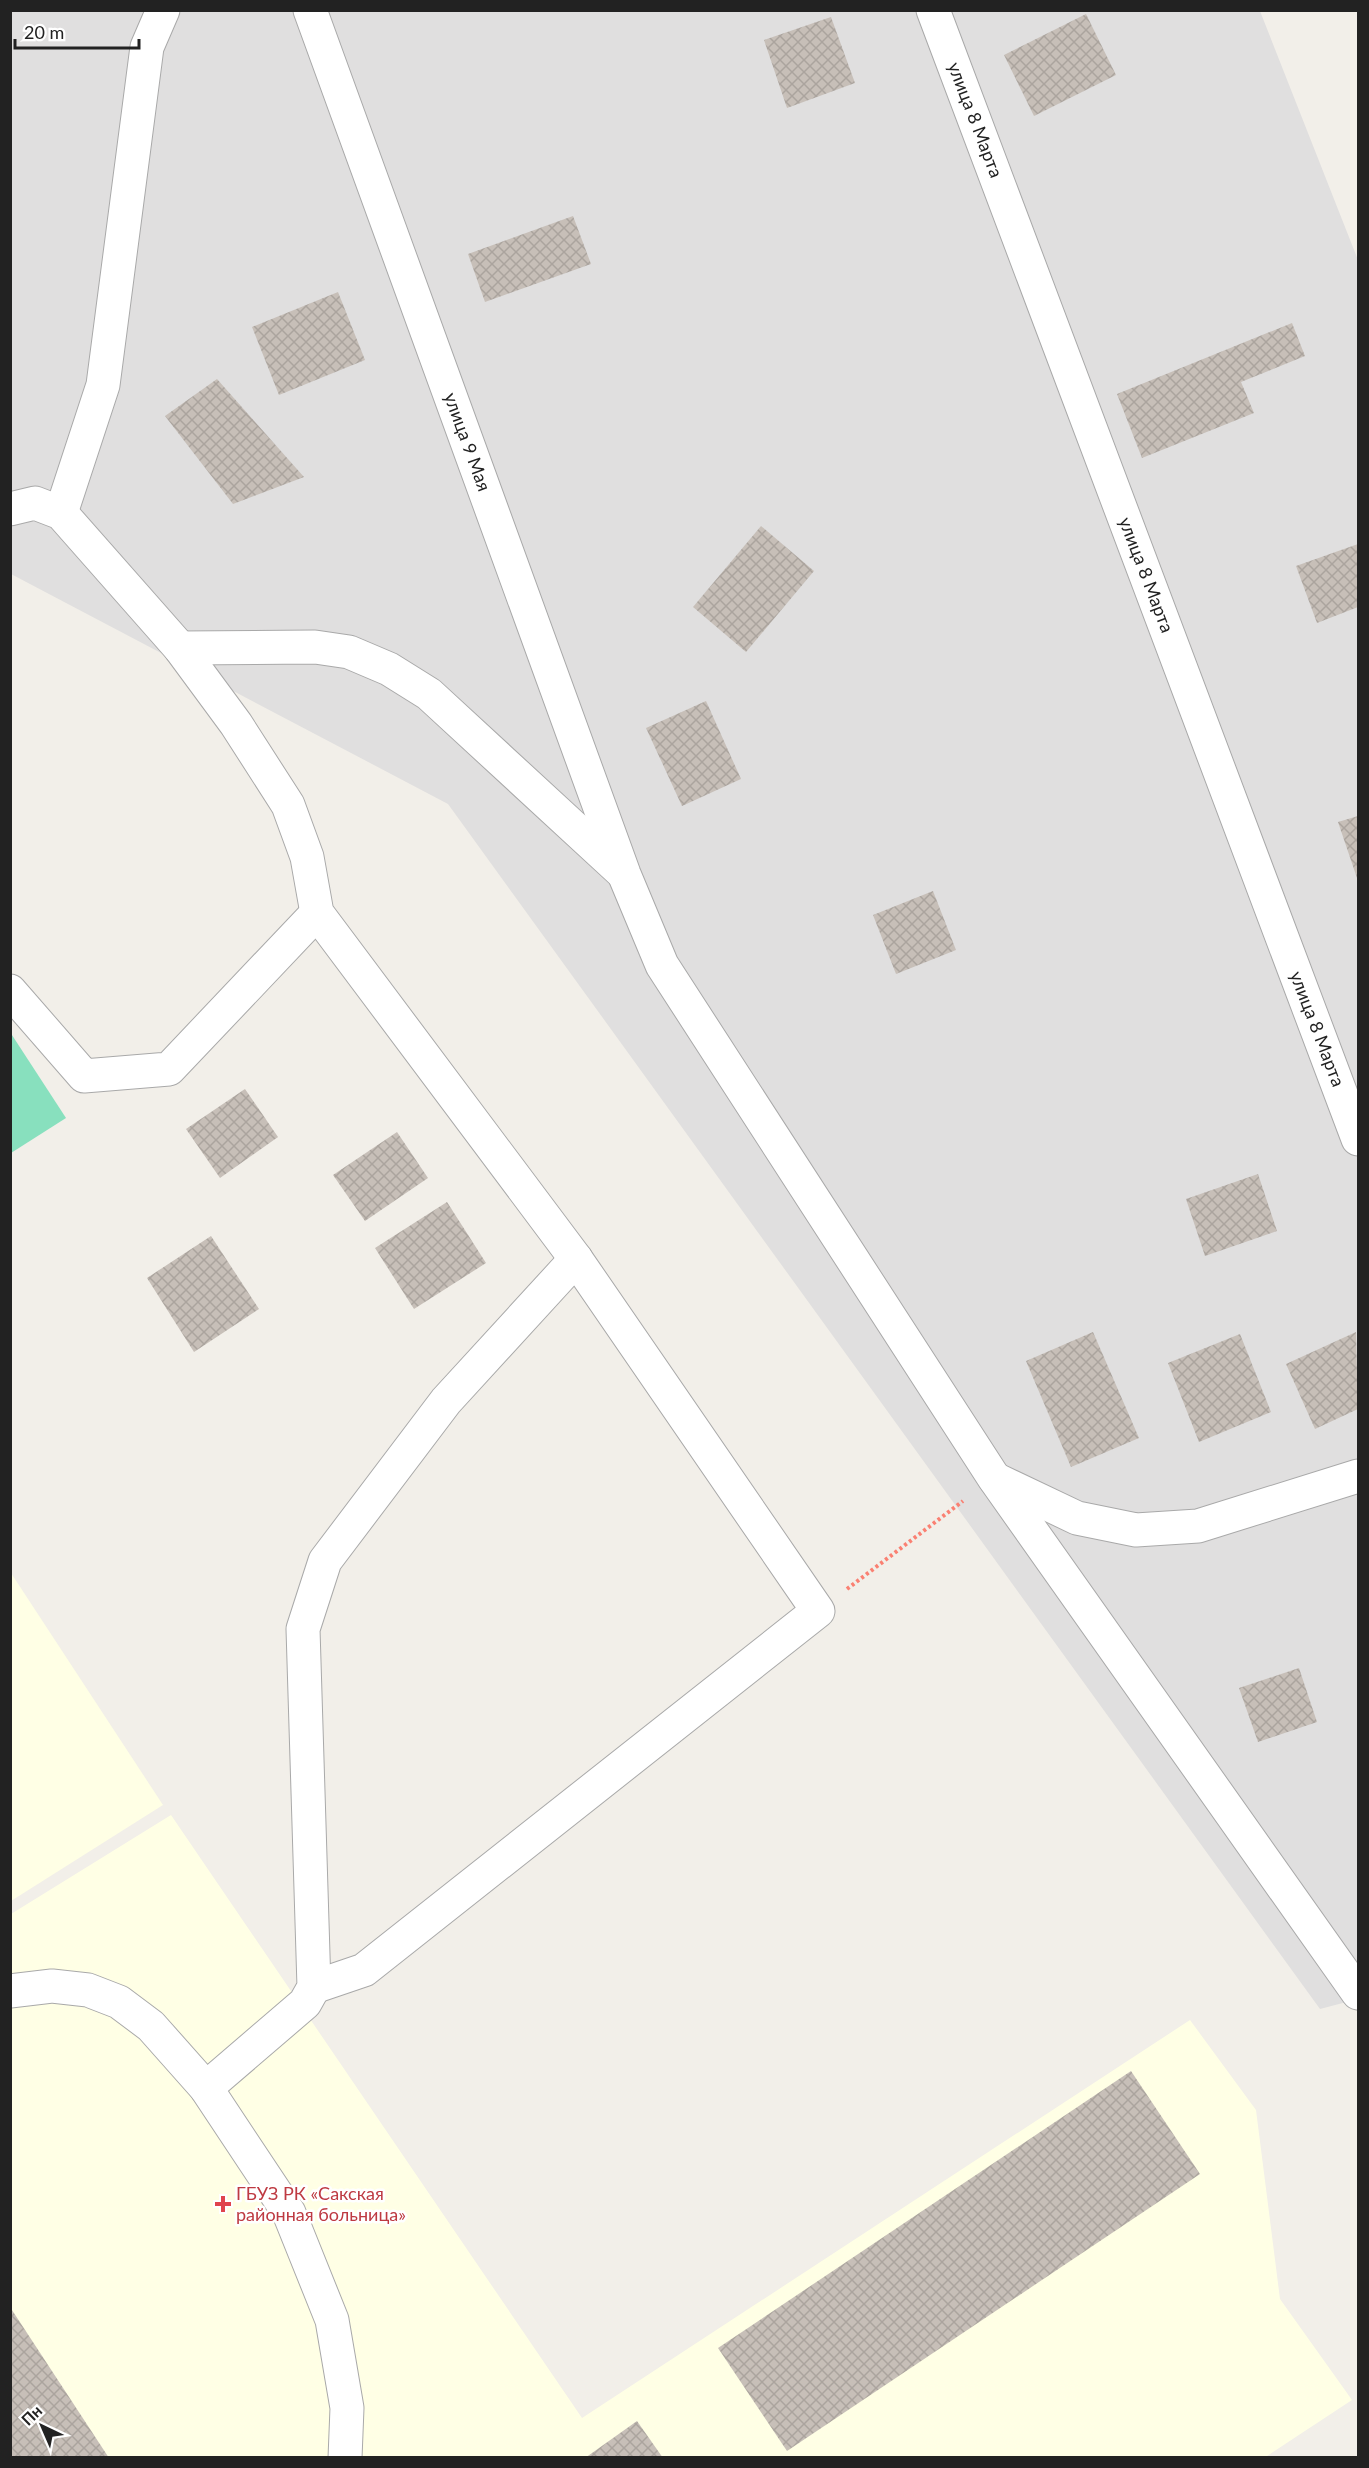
<svg xmlns="http://www.w3.org/2000/svg" width="1369" height="2468" font-family="Lato,sans-serif">
	<style>
		.residential { fill: #e0dfdf }
		.education { fill: #ffffe5 }
		.pitch { fill: #88e0be }
		.building { fill: url(#building-cross-hatch) }
		.lines { fill: none; stroke-linecap: round; stroke-linejoin: round }
		.minor-casing { stroke: #a9a9a9; stroke-width: 35 }
		.path { stroke: #fa8072; stroke-width: 4; stroke-dasharray: 3 3; stroke-linecap: butt }
		.minor { stroke: #fff; stroke-width: 33 }
		.health-dot { fill: #e0444e; stroke: #fff; stroke-width: 2 }
		.labels { text-anchor: middle; stroke-width: 5; stroke-linejoin: round; paint-order: stroke }
		.street-label { font-size: 18px; fill: #222; stroke: #fff }
		.health-label { font-size: 18px; fill: #be3a42; stroke: #fff; text-anchor: start }
	</style>
	<defs>
		<pattern id="building-cross-hatch" width="8" height="8" patternUnits="userSpaceOnUse" patternTransform="scale(1.5)"><rect width="8" height="8" fill="#c7bfb8"/><path d="M0 0l8 8M0 8l8-8" fill="none" stroke="#aba49e"/></pattern>
	</defs>
	<rect width="100%" height="100%" fill="#f2efe9"/>
	<polygon class="residential" points="10,11 1260,11 1358,260 1358,1999 1320,2009 448,804 11,574"/>
	<g class="education">
		<polygon points="11,1573 163,1805 11,1901 10,1901"/>
		<polygon points="171,1815 582,2418 1190,2020 1256,2110 1280,2299 1352,2400 1264,2458 11,2458 11,1914"/>
	</g>
	<polygon class="pitch" points="10,1032 66,1118 11,1153 10,1153"/>
	<g class="building">
		<polygon points="1086,14 1116,75 1034,116 1004,55"/>
		<polygon points="831,17 855,83 787,108 764,40"/>
		<polygon points="573,216 591,264 485,302 468,254"/>
		<polygon points="338,292 365,360 279,395 252,327"/>
		<polygon points="1292,323 1305,356 1241,382 1254,413 1142,458 1117,394"/>
		<polygon points="217,379 304,477 233,504 165,416"/>
		<polygon points="761,526 814,571 746,652 693,607"/>
		<polygon points="1358,544 1358,607 1317,623 1296,566"/>
		<polygon points="706,701 741,779 682,806 646,728"/>
		<polygon points="1358,816 1358,881 1338,822"/>
		<polygon points="933,891 956,950 896,974 873,915"/>
		<polygon points="245,1089 278,1137 220,1178 186,1129"/>
		<polygon points="397,1132 428,1178 365,1221 333,1175"/>
		<polygon points="1258,1174 1277,1231 1205,1256 1186,1199"/>
		<polygon points="447,1202 486,1263 414,1309 375,1248"/>
		<polygon points="211,1236 259,1309 194,1352 147,1278"/>
		<polygon points="1093,1332 1139,1438 1071,1467 1026,1361"/>
		<polygon points="1356,1332 1358,1409 1315,1429 1286,1364"/>
		<polygon points="1240,1334 1271,1412 1199,1442 1168,1363"/>
		<polygon points="1299,1668 1317,1722 1258,1742 1239,1688"/>
		<polygon points="1131,2071 1200,2174 787,2451 718,2348"/>
		<polygon points="10,2307 109,2458 10,2458"/>
		<polygon points="637,2421 663,2458 585,2458"/>
	</g>
	<g class="lines">
		<g class="minor-casing">
			<g id="minor">
				<polyline points="310,10 624,874 662,965 994,1478 1358,1993"/>
				<polyline points="933,10 1358,1139"/>
				<polyline points="10,509 35,503 61,513 180,648 236,724 288,805 307,857 317,913 576,1259 818,1611 364,1970 314,1987"/>
				<polyline points="61,513 103,385 147,47 163,10"/>
				<polyline points="180,648 315,647 349,652 389,669 429,694 621,871"/>
				<polyline points="10,991 84,1076 169,1069 317,913"/>
				<polyline points="995,1479 1077,1518 1136,1530 1198,1526 1358,1476"/>
				<polyline points="10,1991 52,1986 88,1990 119,2002 151,2026 206,2088 289,2213 332,2320 347,2408 345,2458"/>
				<polyline points="206,2088 305,2003 314,1987 303,1629 325,1561 446,1401 576,1259"/>
			</g>
		</g>
		<polyline class="path" points="847,1589 963,1501"/>
		<use href="#minor" class="minor"/>
	</g>
	<path class="health-dot" d="M220 2195h6v6h6v6h-6v6h-6v-6h-6v-6h6z"/>
	<g class="labels">
		<g class="street-label">
			<text transform="translate(975 120) rotate(69)" y="6">улица 8 Марта</text>
			<text transform="translate(467 442) rotate(70)" y="6">улица 9 Мая</text>
			<text transform="translate(1146 575) rotate(69)" y="6">улица 8 Марта</text>
			<text transform="translate(1317 1029) rotate(69)" y="6">улица 8 Марта</text>
		</g>
		<g class="health-label">
			<text x="236" y="2200">ГБУЗ РК «Сакская<tspan x="236" dy="21">районная больница»</tspan></text>
		</g>
	</g>
	<rect width="1369" height="2468" fill="none" stroke="#222222" stroke-width="24"/>
	<g transform="translate(42 2426) rotate(316)" stroke="#ffffff" stroke-width="4.5" paint-order="stroke">
	<path d="M0-4.5L10 22L0 15L-10 22Z" fill="#222222"/>
	<text y="-9" font-size="16" font-weight="bold" text-anchor="middle" fill="#222222">Пн</text>
	</g>
	<path d="M15 39v9h124v-9" fill="none" stroke="#222222" stroke-width="3"/>
	<text x="24" y="39" font-size="18" fill="#222222" stroke="#ffffff" stroke-width="4.5" paint-order="stroke">20 m</text>
</svg>
